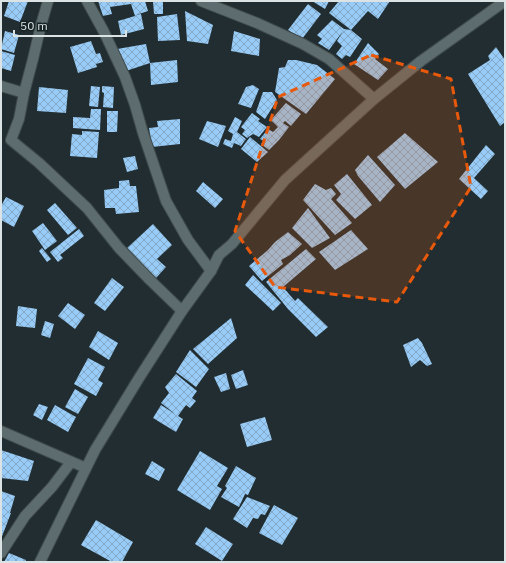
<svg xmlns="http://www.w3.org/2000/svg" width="506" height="563" font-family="'IBM Plex Sans',sans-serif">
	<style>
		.building { fill: url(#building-cross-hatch) }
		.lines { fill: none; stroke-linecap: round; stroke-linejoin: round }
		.minor-casing { stroke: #404b4d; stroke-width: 12 }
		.minor { stroke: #5d6c6e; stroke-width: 10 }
		.marked { fill: #e8590c; fill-opacity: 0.2; stroke: #e8590c; stroke-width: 3; stroke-dasharray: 8 5; stroke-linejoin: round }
	</style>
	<defs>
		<pattern id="building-cross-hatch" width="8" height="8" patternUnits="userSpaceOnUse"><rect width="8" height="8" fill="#98cbf5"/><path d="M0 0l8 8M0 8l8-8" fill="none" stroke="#82a9c9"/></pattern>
	</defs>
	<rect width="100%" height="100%" fill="#212d30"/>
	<g class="building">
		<polygon points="9,1 28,1 20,22 4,16"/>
		<polygon points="98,1 145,1 148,11 136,15 141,14 144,29 121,35 118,21 135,16 131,4 110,7 112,14 103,16"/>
		<polygon points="153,1 163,1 163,14 154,14"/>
		<polygon points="312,1 329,1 325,9"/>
		<polygon points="339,1 390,1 378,19 368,11 351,30 329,13"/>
		<polygon points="308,4 321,14 302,39 288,30"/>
		<polygon points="185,11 213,25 208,44 187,41"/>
		<polygon points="177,14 180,40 158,41 157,17"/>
		<polygon points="332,20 344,29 351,30 362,39 350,57 346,55 342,59 336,54 342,46 337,41 343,31 329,50 318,43 322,39 317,35"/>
		<polygon points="5,31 19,35 14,53 1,49"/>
		<polygon points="234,31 260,39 259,56 231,51"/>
		<polygon points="91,41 96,54 100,53 103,62 96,64 97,67 78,73 70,47"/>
		<polygon points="368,43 379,54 375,59 388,69 378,80 354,64"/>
		<polygon points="146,44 150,63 126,71 117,49"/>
		<polygon points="496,47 505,60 505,122 500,126 468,74 490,60 488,56"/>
		<polygon points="1,51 15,55 11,71 1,68"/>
		<polygon points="177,60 178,82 151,85 150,63"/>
		<polygon points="288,60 296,60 317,65 335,79 306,114 275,92 279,68 285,67"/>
		<polygon points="253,85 259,89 251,108 238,104 246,87"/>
		<polygon points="91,86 100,87 98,107 89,106"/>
		<polygon points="102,86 114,87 113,108 103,107 104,93 102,92"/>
		<polygon points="39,87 68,90 66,113 37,111"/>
		<polygon points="263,92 272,92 277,100 265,119 256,112"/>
		<polygon points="286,103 301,114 291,126 285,121 283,123 289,127 279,140 269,150 261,144 264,141 260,139 268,129 273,132 278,127 271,120"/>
		<polygon points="91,109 101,109 100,130 73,128 73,117 90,118"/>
		<polygon points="107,111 118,111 117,132 107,132"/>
		<polygon points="252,113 260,119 258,121 267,127 259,137 253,134 247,138 242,134 245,130 241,127"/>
		<polygon points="235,117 242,121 237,132 246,139 241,146 234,143 232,148 223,144 225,139 231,141 233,134 228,131"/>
		<polygon points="180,119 180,144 152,147 149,128 158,127 157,121"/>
		<polygon points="207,121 226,126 218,147 199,139"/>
		<polygon points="82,131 99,132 97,158 70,156 72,134 82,135"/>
		<polygon points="405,133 438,162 405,189 377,157"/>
		<polygon points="250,137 268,152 257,162 241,149"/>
		<polygon points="486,145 495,154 474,178 488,191 481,199 459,179"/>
		<polygon points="368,155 395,185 380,202 358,176 355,170"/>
		<polygon points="135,156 138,169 127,172 123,158"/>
		<polygon points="347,174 372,205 355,219 336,200 341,194 334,185"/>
		<polygon points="129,180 130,186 136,186 139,212 116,214 115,208 105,208 104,190 119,188 119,181"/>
		<polygon points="203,182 223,199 215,208 196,191"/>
		<polygon points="315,184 326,190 331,188 336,194 331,199 352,223 335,235 303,200"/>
		<polygon points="6,197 24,206 14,227 1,220 1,206"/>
		<polygon points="55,203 77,228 68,235 47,210"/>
		<polygon points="308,208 330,238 312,248 292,228"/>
		<polygon points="43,223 57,241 45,250 32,231"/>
		<polygon points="153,224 172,245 157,259 166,267 156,278 127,248"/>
		<polygon points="79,229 84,236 60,255 63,258 58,262 50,252"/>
		<polygon points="351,230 368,249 335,270 319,252"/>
		<polygon points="288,232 302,244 290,255 281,260 283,264 262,281 249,266 268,250 275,242"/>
		<polygon points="42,248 51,259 47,262 39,251"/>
		<polygon points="306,249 316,259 283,287 295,301 298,298 328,327 316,337 288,309 266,282"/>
		<polygon points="253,275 281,303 273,311 245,285"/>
		<polygon points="112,278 124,287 105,311 94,303"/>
		<polygon points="68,303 85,315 75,329 58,316"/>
		<polygon points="18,306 37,309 35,328 16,326"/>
		<polygon points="231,318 237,338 208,364 193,349"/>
		<polygon points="45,321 54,324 50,338 41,335"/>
		<polygon points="98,331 118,343 109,360 89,347"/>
		<polygon points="418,338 422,343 432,364 427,366 420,360 411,367 403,345"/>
		<polygon points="190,350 209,369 196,387 176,372"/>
		<polygon points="88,358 105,367 98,380 103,383 96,396 74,384"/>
		<polygon points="243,370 248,385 236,389 231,375"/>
		<polygon points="226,373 230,389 221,392 214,377"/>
		<polygon points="176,374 197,391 192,398 196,401 190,408 182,402 186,405 178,416 183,419 176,432 153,418 161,405 175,414 161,403 169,393 165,387"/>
		<polygon points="75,389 88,397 78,414 65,407"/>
		<polygon points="39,404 48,407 42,420 33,415"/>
		<polygon points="55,405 76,417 68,432 47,420"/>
		<polygon points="265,417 272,440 247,447 240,424"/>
		<polygon points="1,450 34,461 28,481 1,478"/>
		<polygon points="200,451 228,468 217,486 222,489 210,510 177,490"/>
		<polygon points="152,461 165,469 159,481 145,474"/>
		<polygon points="236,466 256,478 248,495 245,494 239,507 221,497 227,488 225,486"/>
		<polygon points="1,491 15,496 10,513 11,513 1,539"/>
		<polygon points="247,497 270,506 265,515 261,514 258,519 253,518 247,528 233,519"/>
		<polygon points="274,505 298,518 282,545 259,533"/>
		<polygon points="96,520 133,542 122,562 112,562 81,545"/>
		<polygon points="206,527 233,544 222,561 195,544"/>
		<polygon points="9,553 26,560 25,562 4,562"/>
	</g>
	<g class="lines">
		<g class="minor-casing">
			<g id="minor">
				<polyline points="48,1 41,25 33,59 24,93 19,119 11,140 39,163 87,208 119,248 150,280 182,311"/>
				<polyline points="87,1 104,32 125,77 135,105 143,133 166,201 188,240 211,271"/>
				<polyline points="201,1 257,23 303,44 329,59 374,99"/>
				<polyline points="1,86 24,93"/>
				<polyline points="1,431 86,468"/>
				<polyline points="1,553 25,516 52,487 71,462"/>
				<polyline points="40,562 63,515 95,450 139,378 182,311 211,271 219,255 232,244 285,180 374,99 421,61 505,1"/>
			</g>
		</g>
		<use href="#minor" class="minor"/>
	</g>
	<path class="marked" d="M371 55 451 79 471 187 397 302 275 287 235 231 278 97Z"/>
	<rect width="506" height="563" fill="none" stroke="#dbe3e5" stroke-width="4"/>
	<path d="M14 30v6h112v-6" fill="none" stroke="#dbe3e5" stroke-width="2"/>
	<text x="20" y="30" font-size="12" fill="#dbe3e5" stroke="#172426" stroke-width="3" paint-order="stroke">50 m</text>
</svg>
